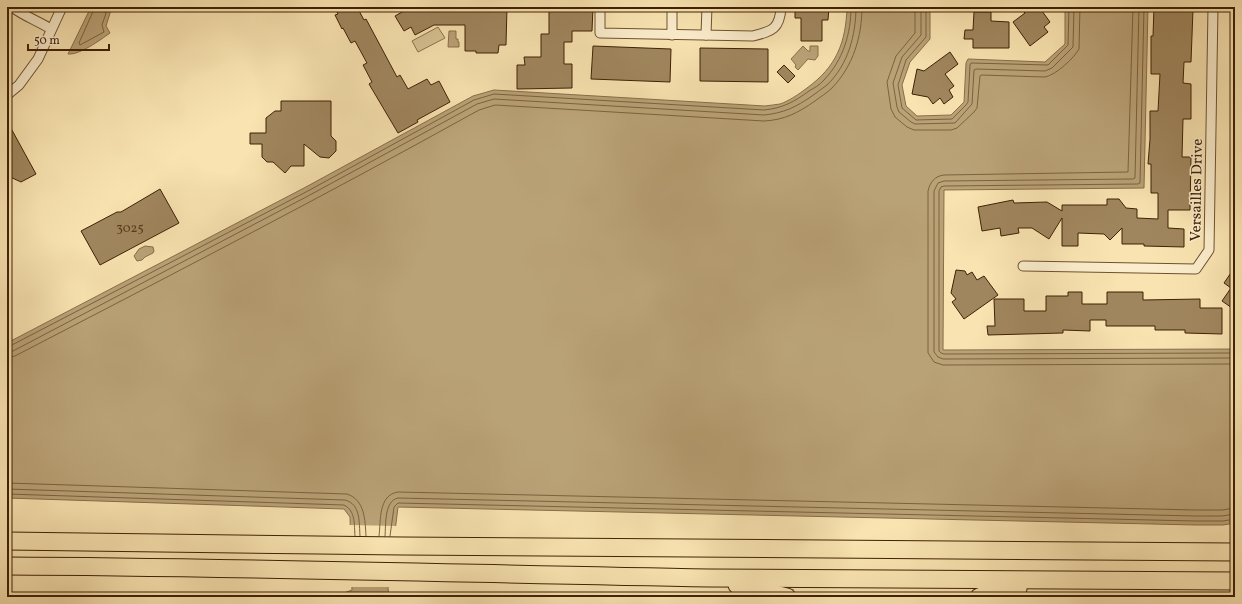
<svg xmlns="http://www.w3.org/2000/svg" width="1242" height="604" font-family="Vollkorn,serif">
	<style>
		.green { fill: #d9c394; stroke: #8c724c }
		.water { fill: #baa277; stroke: #896e49 }
		.pier { fill: #f9e4b1 }
		.lines { fill: none; stroke-linecap: round; stroke-linejoin: round }
		.shore { stroke: #7c623e; stroke-width: 1 }
		.building { fill: #a0865e; stroke: #3f2105 }
		.street-casing { stroke: #6e5230; stroke-width: 11 }
		.highway-casing { stroke: #3f2105; stroke-width: 19 }
		.street { stroke: #fbedcc; stroke-width: 9 }
		.highway { stroke: #f9e4b1; stroke-width: 17 }
		.labels { text-anchor: middle; stroke-width: 3; stroke-linejoin: round; paint-order: stroke }
		.number-label { font-size: 13px; fill: #573a1b }
		.street-label { font-size: 15px; fill: #3f2105; stroke: #fbedcc }
	</style>
	<rect width="100%" height="100%" fill="#f9e4b1"/>
	<filter id="stains"><feTurbulence type="fractalNoise" baseFrequency=".005" numOctaves="4"/><feColorMatrix values="0 0 0 0 .2 0 0 0 0 .09 0 0 0 0 .02 0 0 0 .5 -.17"/></filter>
	<radialGradient id="worn" r=".72"><stop offset=".6" stop-color="#630" stop-opacity="0"/><stop offset="1" stop-color="#630" stop-opacity=".3"/></radialGradient>
	<polygon class="green" points="438,27 445,38 418,52 412,41"/>
	<g class="water">
		<path d="M91 7H103L111 10 106 26 110 33C100 40 80 55 68 54Z"/>
		<path d="M847 7H930V39L910 62 902 85 906 106 917 116 951 115 964 102 966 63 968 59 1045 62 1065 44V7H1148L1144 188 944 190 943 350 1235 349V523L1223 525H1196L398 507 388 588 389 597H340L344 593 352 590 350 517 344 509 7 498V343L304 188 473 96 494 90 765 106C770 105 775 105 780 104 789 101 799 94 807 88 836 67 846 43 847 7Z"/>
		<polygon points="449,31 456,31 456,39 458,39 458,42 459,42 459,47 448,47"/>
		<polygon points="803,46 808,51 810,51 810,46 818,46 818,56 815,60 808,59 798,70 795,67 796,65 791,59"/>
		<polygon points="145,246 153,247 154,251 153,253 145,257 142,260 137,261 134,256 139,249"/>
	</g>
	<polygon class="pier" points="348,525 397,526 390,587 350,587"/>
	<g class="lines">
		<g class="shore">
			<polyline points="95,7 79,43 80,45 104,32 102,25 106,13 104,7"/>
			<path d="M915 7V33L896 56 887 82 891 109 895 117 907 127 914 130H951L957 128 974 112 977 108 980 76 981 75 1045 77C1056 75 1074 58 1079 49L1080 7"/>
			<polyline points="921,7 921,35 902,57 893,83 897,107 899,112 911,122 915,124 955,123 972,104 974,70 976,69 1045,71 1052,68 1073,47 1074,7"/>
			<polyline points="926,7 926,37 906,60 898,85 902,108 916,120 952,119 966,105 968,102 970,65 971,63 1048,65 1068,45 1069,7"/>
			<path d="M1133 7 1128 172 944 175C935 176 930 182 928 191V353L934 362 943 365 1235 364"/>
			<polyline points="1139,7 1135,178 1133,179 944,181 938,183 934,191 934,352 938,357 943,359 1235,358"/>
			<polyline points="1144,7 1140,183 1138,184 944,186 941,187 939,191 939,351 941,353 944,354 1235,353"/>
			<path d="M7 347 10 346 306 192 474 100 494 94 764 110C783 108 794 102 809 91 814 88 820 85 824 80 843 60 851 34 851 7"/>
			<path d="M7 352 13 351 308 196 477 104 494 99 764 115C784 113 796 107 812 96 817 92 822 89 827 85 848 65 856 35 856 7"/>
			<path d="M7 358 15 356C171 275 326 195 479 110L495 105 764 121C784 120 798 113 815 101 820 97 827 93 832 88 853 66 862 37 862 7"/>
			<path d="M7 483 347 494C365 500 365 520 366 536"/>
			<path d="M7 489 345 500C361 504 359 523 360 536"/>
			<path d="M7 494 344 505C356 511 354 525 355 536"/>
			<path d="M379 536C381 521 378 495 398 492L1196 510H1222L1235 508"/>
			<path d="M385 536C386 525 384 501 398 498L1196 516H1222L1235 514"/>
			<polyline points="390,536 394,507 398,503 1196,521 1223,521 1235,519"/>
		</g>
	</g>
	<g class="building">
		<polygon points="334,7 357,7 364,20 366,19 397,77 400,75 408,89 427,79 431,85 439,81 450,102 417,120 418,122 398,133 369,84 372,82 363,65 367,63 355,41 351,43 343,28 342,29 335,15 338,14"/>
		<polygon points="411,7 507,7 506,45 499,45 498,53 476,53 476,51 465,51 465,25 434,25 415,35 411,27 404,31 395,16"/>
		<polygon points="549,7 593,7 592,31 572,31 572,42 564,42 564,64 572,64 572,88 517,89 517,65 525,65 524,57 541,57 541,34 549,34"/>
		<polygon points="795,7 829,7 828,20 822,20 822,41 801,41 801,18 795,18"/>
		<polygon points="1021,7 1039,7 1050,22 1044,27 1048,32 1030,46 1013,22 1025,13"/>
		<polygon points="1154,7 1181,7 1193,9 1191,62 1184,62 1183,83 1191,84 1191,119 1183,119 1182,157 1191,157 1190,210 1168,210 1168,228 1184,229 1184,247 1144,246 1144,244 1122,244 1122,228 1110,240 1104,234 1078,233 1078,246 1062,246 1062,218 1049,239 1032,228 1018,228 1019,233 1001,236 1000,228 982,231 978,207 1013,200 1014,203 1047,202 1062,211 1062,205 1107,205 1107,199 1119,199 1126,208 1137,209 1137,218 1158,219 1158,193 1151,193 1151,164 1148,164 1150,139 1150,111 1158,111 1160,74 1151,74 1151,36 1153,36"/>
		<polygon points="974,12 991,12 991,21 1009,22 1009,48 973,48 973,39 964,39 965,30 973,30"/>
		<polygon points="593,46 671,49 670,82 591,79"/>
		<polygon points="700,48 768,49 768,82 700,81"/>
		<polygon points="950,52 958,64 945,74 954,86 949,90 953,97 944,104 940,98 933,104 928,97 912,94 917,69 924,71"/>
		<polygon points="784,65 795,76 788,83 777,72"/>
		<polygon points="281,101 331,101 331,136 336,141 336,151 329,158 320,157 304,144 304,166 291,166 285,173 273,162 267,162 262,157 262,144 250,144 250,133 266,133 266,118 275,111 281,111"/>
		<polygon points="7,121 36,174 21,182 8,176 7,173"/>
		<polygon points="160,189 179,223 100,265 81,231 117,212 121,212"/>
		<polygon points="1235,267 1235,310 1222,301 1231,288 1224,283"/>
		<polygon points="956,270 965,271 967,275 972,272 977,280 984,276 998,295 964,319 952,302 956,299 951,293"/>
		<polygon points="1068,292 1082,292 1082,304 1107,304 1107,292 1143,292 1143,300 1200,299 1200,308 1222,308 1222,334 1185,333 1185,330 1155,330 1155,326 1106,326 1106,320 1090,320 1090,331 1063,330 1063,333 988,335 987,326 995,326 994,299 1024,299 1024,311 1046,311 1046,296 1068,296"/>
	</g>
	<g class="lines">
		<g class="street-casing">
			<g id="street">
				<path d="M12 7C24 16 38 21 51 29"/>
				<path d="M600 7V33L753 36C772 31 780 29 781 7"/>
				<polyline points="672,35 672,7"/>
				<polyline points="706,35 707,7"/>
				<polyline points="7,95 19,85 38,59 62,7"/>
				<polyline points="1023,266 1196,269 1209,250 1213,7"/>
			</g>
		</g>
		<g class="highway-casing">
			<g id="highway">
				<polyline points="7,541 402,546 1235,552"/>
				<path d="M7 566C242 567 476 574 710 578 885 580 1060 581 1235 581"/>
				<polyline points="737,585 787,597"/>
				<polyline points="979,597 990,593 1018,589"/>
			</g>
		</g>
		<use href="#street" class="street"/>
		<use href="#highway" class="highway"/>
	</g>
	<g class="labels">
		<g class="number-label">
			<text x="130" y="232">3025</text>
		</g>
		<g class="street-label">
			<text transform="translate(1196 190) rotate(-89)" y="5">Versailles Drive</text>
		</g>
	</g>
	<rect width="1242" height="604" fill="none" stroke="#f9e4b1" stroke-width="24"/>
	<rect x="8" y="8" width="1226" height="588" fill="none" stroke="#3f2105" stroke-width="2"/>
	<rect x="12" y="12" width="1218" height="580" fill="none" stroke="#3f2105"/>
	<path d="M28 44v6h81v-6" fill="none" stroke="#3f2105" stroke-width="2"/>
	<text x="34" y="44" font-size="12" fill="#3f2105" stroke="#fbedcc" stroke-width="3" paint-order="stroke">50 m</text>
	<rect width="100%" height="100%" filter="url(#stains)"/>
	<rect width="100%" height="100%" fill="url(#worn)"/>
</svg>
